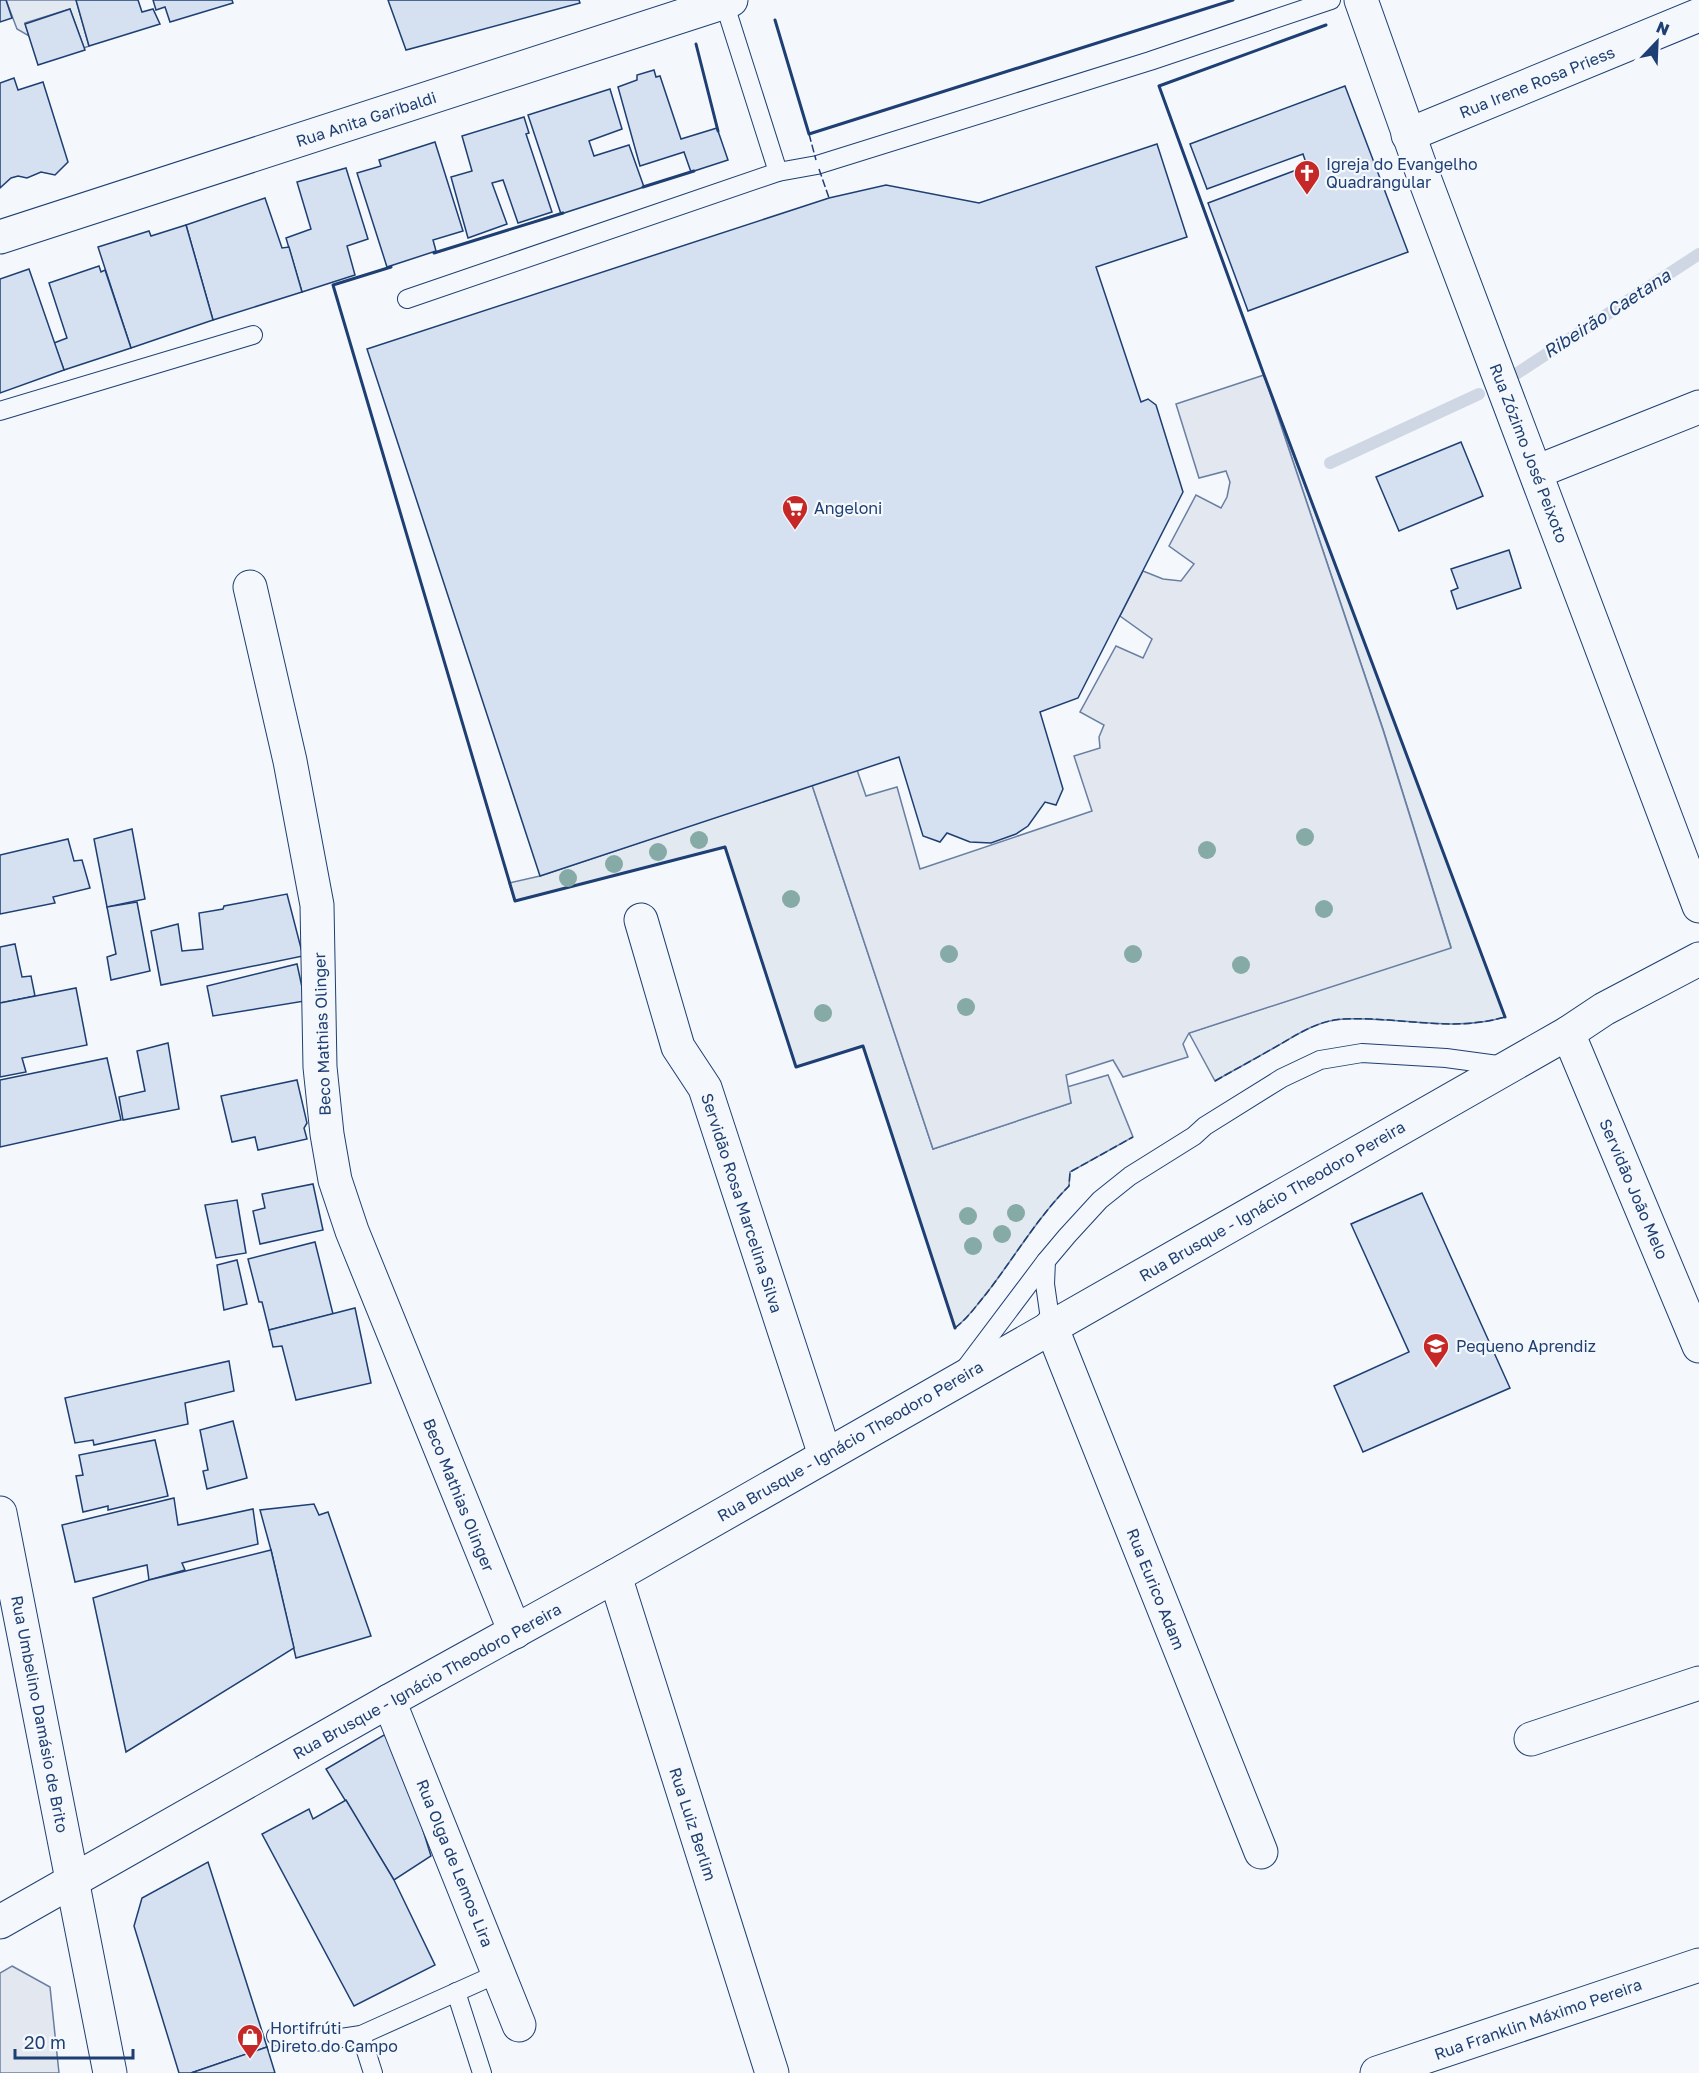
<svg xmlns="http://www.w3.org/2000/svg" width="1699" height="2073" font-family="'Golos Text',sans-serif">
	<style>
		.green { fill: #e3e9f0; stroke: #687fa3; stroke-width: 1.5 }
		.parking { fill: #e3e8f0; stroke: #687fa3; stroke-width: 1.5 }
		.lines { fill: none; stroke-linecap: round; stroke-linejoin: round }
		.stream { stroke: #cfd7e4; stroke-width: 12 }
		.building { fill: #d5e0f0; stroke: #1d3f73; stroke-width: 1.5 }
		.lane-casing { stroke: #1d3f73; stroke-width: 20 }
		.street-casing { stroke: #1d3f73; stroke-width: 35 }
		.secondary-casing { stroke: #1d3f73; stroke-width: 35 }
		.primary-casing { stroke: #1d3f73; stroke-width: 35 }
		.lane { stroke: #f4f7fb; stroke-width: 18 }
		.street { stroke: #f4f7fb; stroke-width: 33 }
		.secondary { stroke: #f4f7fb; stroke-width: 33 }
		.primary { stroke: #f4f7fb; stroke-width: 33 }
		.fence { stroke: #1d3f73; stroke-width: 1.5; stroke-dasharray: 8 3; stroke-linecap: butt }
		.wall { stroke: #1d3f73; stroke-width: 3 }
		.tree { fill: #86aba6 }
		.labels { text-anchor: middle; stroke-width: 4.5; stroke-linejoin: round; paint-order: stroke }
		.street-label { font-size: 16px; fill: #1d3f73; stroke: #f4f7fb }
		.poi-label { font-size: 16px; fill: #1d3f73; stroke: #f4f7fb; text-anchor: start }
		.water-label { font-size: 18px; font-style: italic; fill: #1d3f73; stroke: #f4f7fb }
	</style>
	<rect width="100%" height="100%" fill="#f4f7fb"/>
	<g class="green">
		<polygon points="6,0 76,0 89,46 84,48 70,9 25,23 29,36 17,29"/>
		<path d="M1264 375 1505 1017C1451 1033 1398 1016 1344 1019 1317 1020 1295 1036 1272 1049 1253 1060 1234 1070 1215 1081L1189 1033 1451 947 1383 729Z"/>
		<path d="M812 785 933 1149 1071 1103 1067 1087 1108 1075 1133 1137 1070 1172 1069 1186C1037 1218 1014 1258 986 1294 976 1306 968 1318 955 1328L863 1046 796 1067 725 847 515 901 509 883 540 876Z"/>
	</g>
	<g class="parking">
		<polygon points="1264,375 1383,730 1451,948 1189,1033 1183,1044 1188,1057 1123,1077 1113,1060 1066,1075 1071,1103 933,1149 812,785 857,770 866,796 897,787 920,869 1092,811 1074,756 1100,748 1099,737 1104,725 1080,712 1116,646 1143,658 1152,639 1120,616 1143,571 1163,579 1181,581 1194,564 1169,546 1196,495 1221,508 1227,497 1230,482 1226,471 1199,478 1176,404"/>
		<polygon points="12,1966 50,1987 59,2073 0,2073 0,1973"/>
	</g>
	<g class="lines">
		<g class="stream">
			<polyline points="1516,374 1699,254"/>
			<polyline points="1330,463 1479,394"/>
		</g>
	</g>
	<g class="building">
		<polygon points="0,0 6,0 12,18 0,22"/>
		<polygon points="76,0 138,0 142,12 153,9 160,24 89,46"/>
		<polygon points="153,0 232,0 233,3 170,22 165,7 156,10"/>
		<polygon points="388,0 579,0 580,3 406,50"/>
		<polygon points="70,9 85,50 38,65 25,24"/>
		<polygon points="654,70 656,77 660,76 681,139 717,128 728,160 691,172 684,152 640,166 618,87 637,80 637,75"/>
		<polygon points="14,78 18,90 43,82 68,162 55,175 41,172 27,178 18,176 11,178 0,188 0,83"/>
		<polygon points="1345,86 1408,252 1248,311 1208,203 1307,166 1303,154 1207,189 1190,144"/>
		<polygon points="610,89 622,129 589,141 594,156 629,145 644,187 561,214 528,115"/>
		<polygon points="524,117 529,133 526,134 552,212 518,223 503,180 492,183 507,224 468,238 451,177 472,171 462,136"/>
		<polygon points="435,142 463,231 433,240 436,251 387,267 357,173 381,166 379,160"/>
		<polygon points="1157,144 1187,237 1096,267 1141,402 1148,399 1156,405 1183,492 1078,698 1040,712 1063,789 1056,805 1045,802 1028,826 1016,834 991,843 970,842 947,833 940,842 923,836 899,757 540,876 367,349 829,198 886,185 979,203"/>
		<polygon points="346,168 368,239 347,246 355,275 302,292 286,238 311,229 297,182"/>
		<polygon points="265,198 282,248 289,247 302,292 213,320 186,225"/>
		<polygon points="186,225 213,320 131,348 98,247 149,231 151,236"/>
		<polygon points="99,266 101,272 105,270 131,348 64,370 54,343 67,338 49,283"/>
		<polygon points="29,269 64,370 0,393 0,279"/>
		<polygon points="1461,442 1483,496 1399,531 1376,477"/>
		<polygon points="1509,550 1521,588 1457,609 1451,591 1458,588 1451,569"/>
		<polygon points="132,829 145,899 107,907 94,839"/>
		<polygon points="68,839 74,861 82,860 90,888 53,897 55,903 0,914 0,855"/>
		<polygon points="287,894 303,956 161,985 151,931 178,924 182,951 203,949 199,913 223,909 224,906"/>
		<polygon points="137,902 150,971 111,980 107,957 116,954 107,907"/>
		<polygon points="15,944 22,977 31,976 35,996 0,1003 0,947"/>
		<polygon points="297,964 305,1001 213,1016 207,986"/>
		<polygon points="76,988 87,1045 22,1058 26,1072 0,1077 0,1003"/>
		<polygon points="168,1043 179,1109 123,1120 119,1097 145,1091 137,1051"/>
		<polygon points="107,1058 121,1120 0,1147 0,1080"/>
		<polygon points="297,1080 307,1123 304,1128 307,1139 258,1150 255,1137 232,1142 221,1096"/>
		<polygon points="313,1184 323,1230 260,1244 253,1211 265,1208 262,1194"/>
		<polygon points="1422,1193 1510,1388 1363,1452 1334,1386 1409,1352 1351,1224"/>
		<polygon points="237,1200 246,1253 216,1258 205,1205"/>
		<polygon points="315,1242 333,1314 269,1330 262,1302 259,1302 248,1259"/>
		<polygon points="237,1260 247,1304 224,1310 217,1265"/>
		<polygon points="355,1308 371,1383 296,1400 282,1346 273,1347 269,1330"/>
		<polygon points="229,1361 234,1391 185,1403 188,1424 94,1445 93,1440 75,1443 65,1398"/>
		<polygon points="233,1421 247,1478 207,1489 203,1471 208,1470 200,1430"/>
		<polygon points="155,1440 168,1496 108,1510 108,1506 83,1512 76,1476 83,1475 79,1455"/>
		<polygon points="174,1498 178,1525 253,1509 258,1544 182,1563 185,1570 149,1580 147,1565 75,1582 62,1525"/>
		<polygon points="314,1504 319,1515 328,1512 371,1636 296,1658 271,1550 260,1510"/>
		<polygon points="271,1550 294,1648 126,1752 93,1598 149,1580"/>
		<polygon points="384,1735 393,1740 397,1746 431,1856 394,1880 326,1769"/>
		<polygon points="346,1800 394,1880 435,1965 354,2006 262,1834 309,1809 313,1819"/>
		<polygon points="208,1862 267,2047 191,2073 179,2073 134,1926 142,1898"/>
		<polygon points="267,2047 275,2073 191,2073"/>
	</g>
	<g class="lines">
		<g class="lane-casing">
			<g id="lane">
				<polyline points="724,2 778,172"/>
				<polyline points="407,299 778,172 817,165 1150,61 1331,0"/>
				<polyline points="0,411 253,335"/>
				<polyline points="1051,1326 1045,1284 1046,1261 1067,1236 1100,1200 1130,1176 1194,1136 1205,1126 1282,1078 1320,1060 1362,1053 1446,1058 1505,1066"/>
				<polyline points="964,1370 1046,1261"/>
				<polyline points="456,1992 482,2073"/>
				<polyline points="361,2035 373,2073"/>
				<polyline points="276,2036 314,2042 361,2035 499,1973"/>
			</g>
		</g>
		<g class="street-casing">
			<g id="street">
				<polyline points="1361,0 1425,180 1699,906"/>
				<polyline points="1408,135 1699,15"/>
				<polyline points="0,237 731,0"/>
				<polyline points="1536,472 1699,407"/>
				<polyline points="250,587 290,761 317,905 320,1067 327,1134 335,1180 352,1231 515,1632"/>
				<polyline points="641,920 678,1047 705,1088 825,1455"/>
				<polyline points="1568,1033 1699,1346"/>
				<polyline points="1051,1326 1261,1852"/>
				<polyline points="615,1576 772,2073"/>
				<polyline points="389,1701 519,2025"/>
				<polyline points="1531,1739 1699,1683"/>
				<polyline points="1377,2073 1699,1965"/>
			</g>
		</g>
		<g class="secondary-casing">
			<polyline id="secondary" points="0,1922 389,1701 615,1576 1568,1033 1604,1009 1699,959"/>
		</g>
		<g class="primary-casing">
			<polyline id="primary" points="0,1513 110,2073"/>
		</g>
		<use href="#lane" class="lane"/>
		<use href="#street" class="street"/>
		<use href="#secondary" class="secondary"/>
		<use href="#primary" class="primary"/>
		<g class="fence">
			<polyline points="809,134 816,160"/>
			<polyline points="819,169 829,198"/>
			<path d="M1215 1081C1234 1070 1253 1060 1272 1049 1295 1036 1317 1020 1344 1019 1398 1016 1450 1033 1505 1017"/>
			<path d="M955 1328C968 1318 976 1306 986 1294 1014 1258 1037 1218 1069 1186L1070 1172 1133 1137"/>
		</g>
		<g class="wall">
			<polyline points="775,20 809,134 1233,0"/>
			<polyline points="1326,25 1159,86 1264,375 1505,1017"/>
			<polyline points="696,44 718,131"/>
			<polyline points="643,187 694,171"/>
			<polyline points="434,253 563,213"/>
			<polyline points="391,267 333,285 515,901 725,847 796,1067 863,1046 955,1328"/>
		</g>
	</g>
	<g class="tree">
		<circle cx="1305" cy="837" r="9"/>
		<circle cx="699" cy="840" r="9"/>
		<circle cx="1207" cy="850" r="9"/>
		<circle cx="658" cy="852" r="9"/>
		<circle cx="614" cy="864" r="9"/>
		<circle cx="568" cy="878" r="9"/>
		<circle cx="791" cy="899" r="9"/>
		<circle cx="1324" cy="909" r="9"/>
		<circle cx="949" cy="954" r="9"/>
		<circle cx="1133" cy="954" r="9"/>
		<circle cx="1241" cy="965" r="9"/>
		<circle cx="966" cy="1007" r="9"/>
		<circle cx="823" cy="1013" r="9"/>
		<circle cx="1016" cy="1213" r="9"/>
		<circle cx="968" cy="1216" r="9"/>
		<circle cx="1002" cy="1234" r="9"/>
		<circle cx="973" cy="1246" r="9"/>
	</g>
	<defs>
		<g id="church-pin" transform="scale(1.35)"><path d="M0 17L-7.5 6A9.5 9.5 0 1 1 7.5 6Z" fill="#c62828" stroke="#f4f7fb"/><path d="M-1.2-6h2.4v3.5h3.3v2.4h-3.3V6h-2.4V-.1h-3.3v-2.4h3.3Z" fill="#fff"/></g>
		<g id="supermarket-pin" transform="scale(1.35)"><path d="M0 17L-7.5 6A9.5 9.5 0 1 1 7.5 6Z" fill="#c62828" stroke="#f4f7fb"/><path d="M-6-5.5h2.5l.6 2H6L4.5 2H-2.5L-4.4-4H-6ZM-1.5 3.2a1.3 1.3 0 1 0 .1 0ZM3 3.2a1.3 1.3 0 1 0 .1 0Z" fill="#fff"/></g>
		<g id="school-pin" transform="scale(1.35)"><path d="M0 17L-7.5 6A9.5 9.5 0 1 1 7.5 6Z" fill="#c62828" stroke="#f4f7fb"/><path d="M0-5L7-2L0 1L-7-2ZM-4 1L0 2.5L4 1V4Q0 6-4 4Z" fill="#fff"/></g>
		<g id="shop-pin" transform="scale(1.35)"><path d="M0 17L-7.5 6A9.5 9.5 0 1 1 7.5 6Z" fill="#c62828" stroke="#f4f7fb"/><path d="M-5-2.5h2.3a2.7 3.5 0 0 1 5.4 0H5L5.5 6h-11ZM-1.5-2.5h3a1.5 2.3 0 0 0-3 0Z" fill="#fff"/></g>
	</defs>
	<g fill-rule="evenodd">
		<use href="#church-pin" x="1307" y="173"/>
		<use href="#supermarket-pin" x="795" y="508"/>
		<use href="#school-pin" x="1436" y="1346"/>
		<use href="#shop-pin" x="250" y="2037"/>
	</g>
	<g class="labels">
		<g class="street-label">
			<text transform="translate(1537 82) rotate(-22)" y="6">Rua Irene Rosa Priess</text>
			<text transform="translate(366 119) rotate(-18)" y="6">Rua Anita Garibaldi</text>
			<text transform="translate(1529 453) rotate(69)" y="6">Rua Zózimo José Peixoto</text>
			<text transform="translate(322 1034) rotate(-92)" y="6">Beco Mathias Olinger</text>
			<text transform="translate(1634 1189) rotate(67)" y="6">Servidão João Melo</text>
			<text transform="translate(1272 1201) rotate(-30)" y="6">Rua Brusque - Ignácio Theodoro Pereira</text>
			<text transform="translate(742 1203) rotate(72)" y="6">Servidão Rosa Marcelina Silva</text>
			<text transform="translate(850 1441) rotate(-30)" y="6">Rua Brusque - Ignácio Theodoro Pereira</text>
			<text transform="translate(459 1495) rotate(68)" y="6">Beco Mathias Olinger</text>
			<text transform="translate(1156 1589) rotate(68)" y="6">Rua Eurico Adam</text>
			<text transform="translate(427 1681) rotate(-29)" y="6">Rua Brusque - Ignácio Theodoro Pereira</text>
			<text transform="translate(40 1714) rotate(79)" y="6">Rua Umbelino Damásio de Brito</text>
			<text transform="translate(693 1824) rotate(72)" y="6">Rua Luiz Berlim</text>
			<text transform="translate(455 1863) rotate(68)" y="6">Rua Olga de Lemos Lira</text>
			<text transform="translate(1538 2019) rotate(-19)" y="6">Rua Franklin Máximo Pereira</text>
		</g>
		<g class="poi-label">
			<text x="1326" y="170">Igreja do Evangelho<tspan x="1326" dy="18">Quadrangular</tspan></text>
			<text x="814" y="514">Angeloni</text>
			<text x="1456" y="1352">Pequeno Aprendiz</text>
			<text x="270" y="2034">Hortifrúti<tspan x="270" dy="18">Direto do Campo</tspan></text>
		</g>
		<g class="water-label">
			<text transform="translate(1607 314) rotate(-33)" y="6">Ribeirão Caetana</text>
		</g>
	</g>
	<g transform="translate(1657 42) rotate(23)" stroke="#f4f7fb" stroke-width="4.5" paint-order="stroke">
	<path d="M0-4.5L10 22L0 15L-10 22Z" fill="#1d3f73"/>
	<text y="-9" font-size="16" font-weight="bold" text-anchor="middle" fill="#1d3f73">N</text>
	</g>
	<path d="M15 2049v9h118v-9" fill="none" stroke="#1d3f73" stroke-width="3"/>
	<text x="24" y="2049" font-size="18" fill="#1d3f73" stroke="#f4f7fb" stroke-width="4.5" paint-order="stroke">20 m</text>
</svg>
